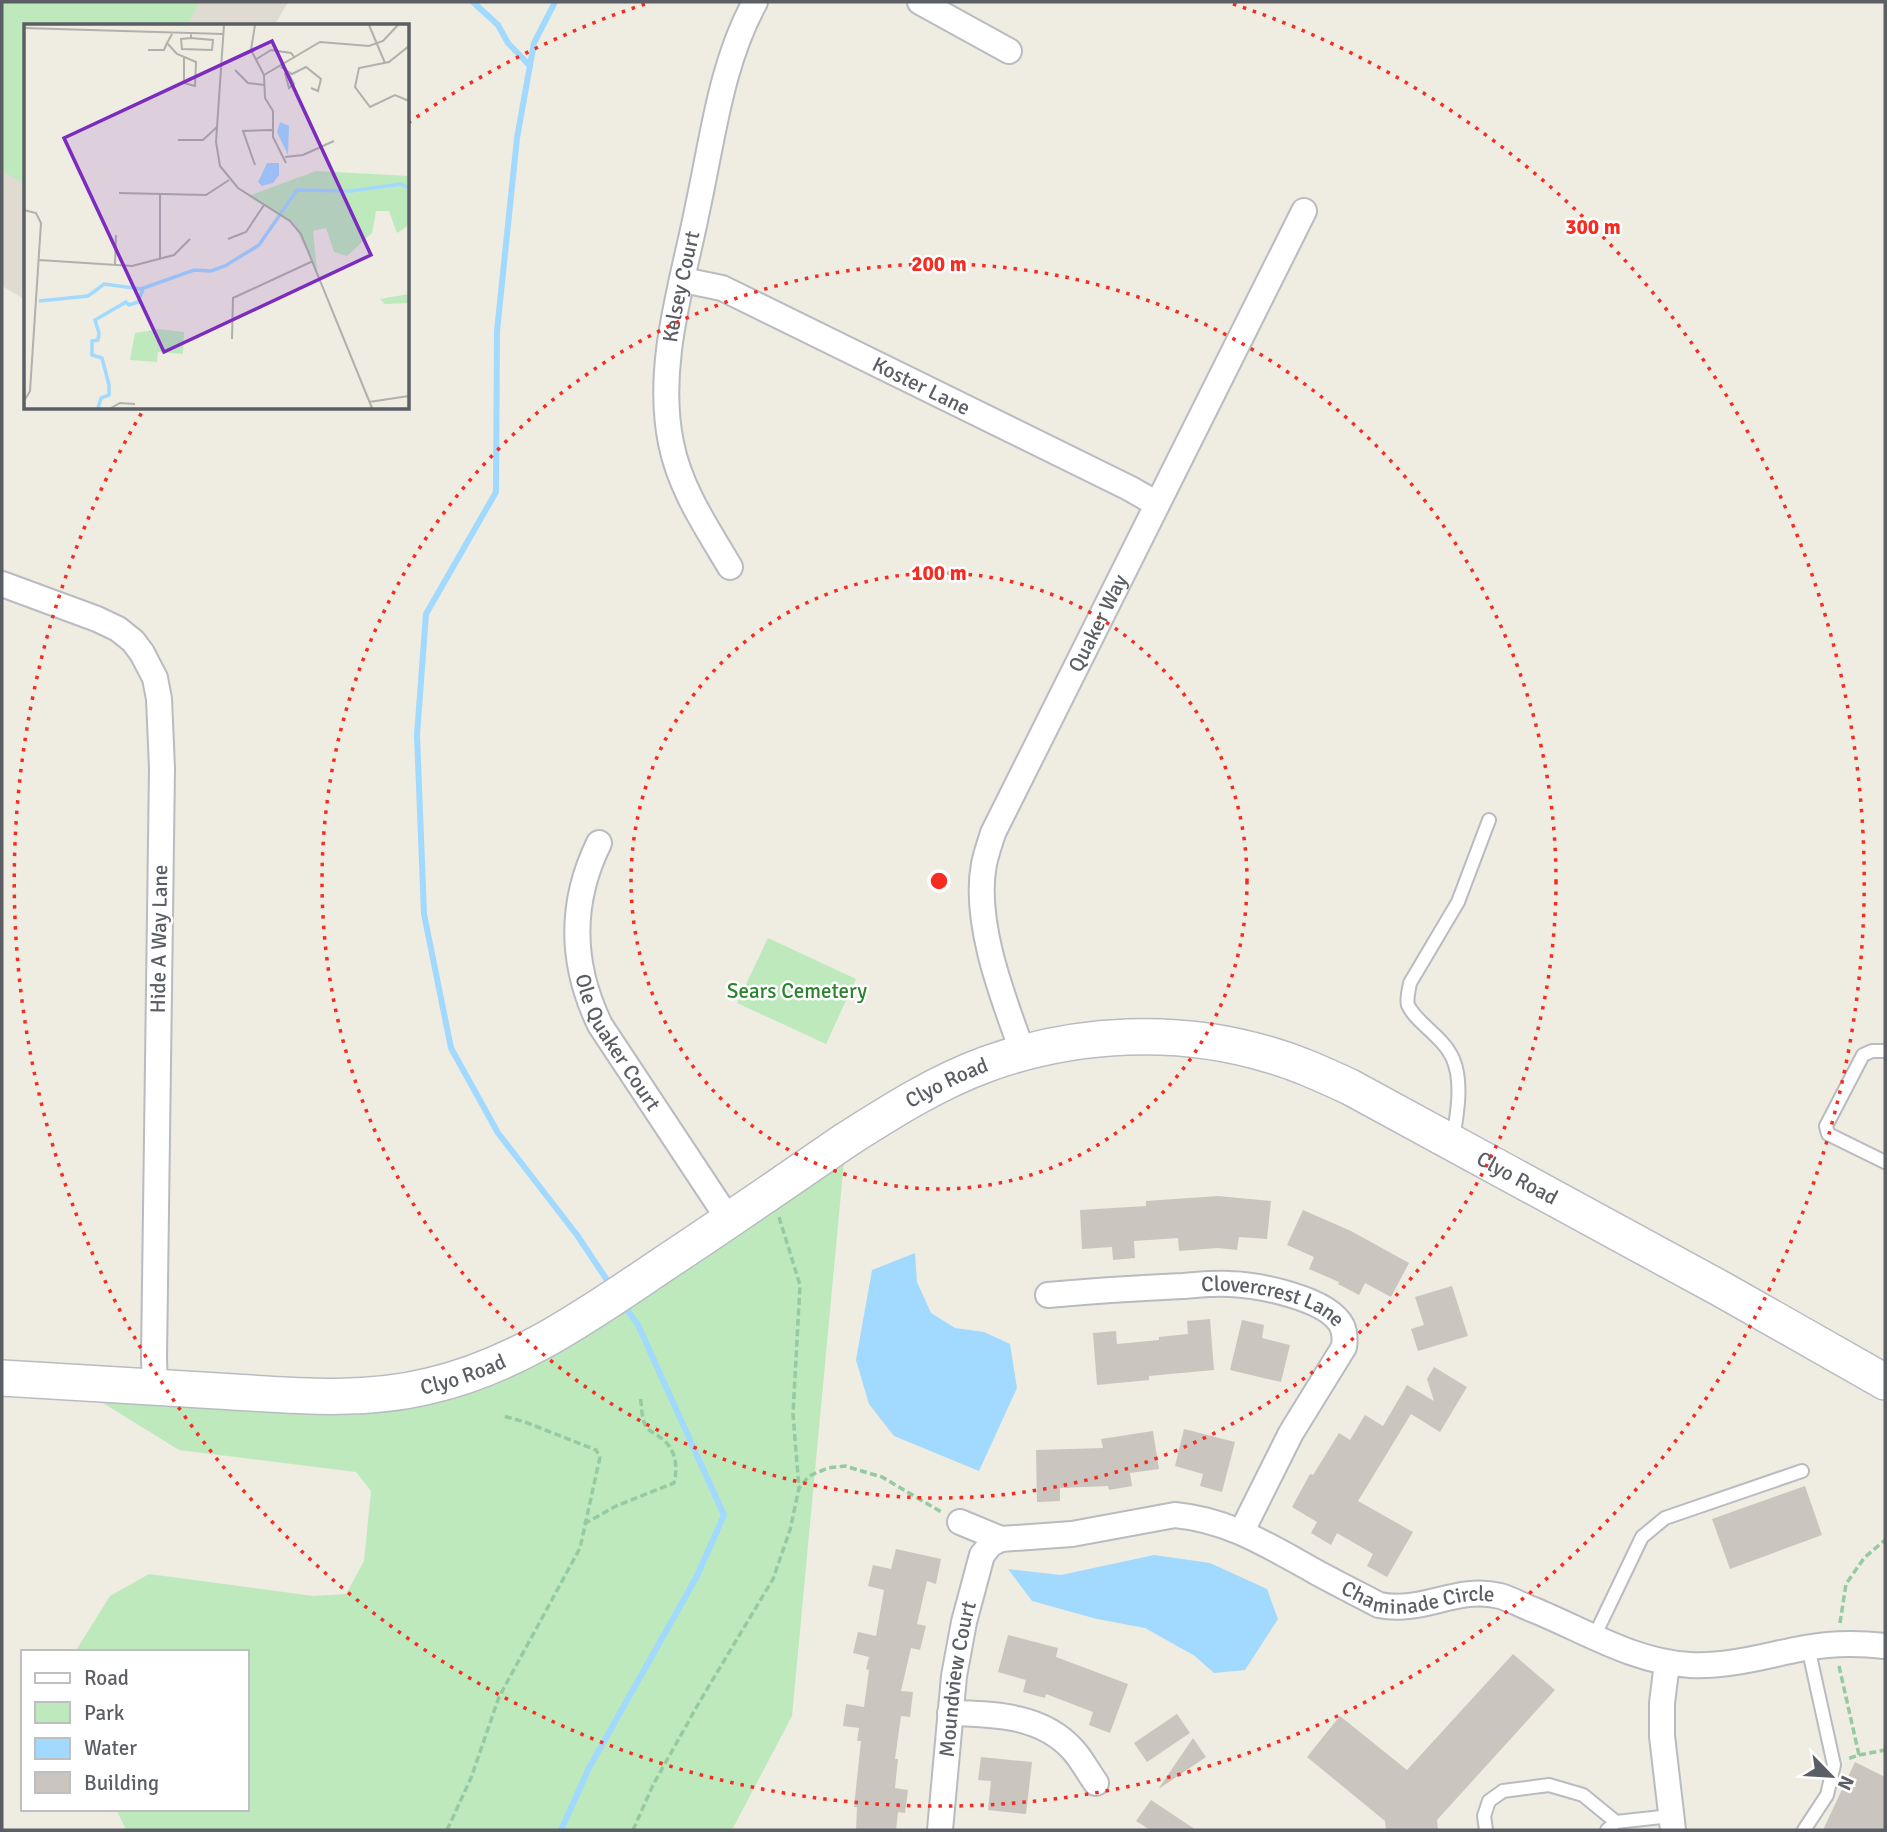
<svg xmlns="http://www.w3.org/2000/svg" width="1887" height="1832" font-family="Signika,sans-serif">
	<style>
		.education { fill: #dfdbd1 }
		.green { fill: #bee9bd }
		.water { fill: #a2d9ff }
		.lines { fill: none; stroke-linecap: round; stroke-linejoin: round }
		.stream { stroke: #a2d9ff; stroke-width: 6 }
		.building { fill: #cac6bf }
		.lane-casing { stroke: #b8bbc0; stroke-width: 16 }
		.street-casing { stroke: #b8bbc0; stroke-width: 28 }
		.secondary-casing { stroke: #b8bcc2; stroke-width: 38 }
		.path { stroke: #95caa3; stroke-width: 3.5; stroke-dasharray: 7 3.5; stroke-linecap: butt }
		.lane { stroke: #fff; stroke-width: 12 }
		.street { stroke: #fff; stroke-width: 24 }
		.secondary { stroke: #fff; stroke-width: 35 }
		.ring { fill: none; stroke: #f72b20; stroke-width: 3.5; stroke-dasharray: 3.5 7 }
		.labels { text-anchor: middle; stroke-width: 5; stroke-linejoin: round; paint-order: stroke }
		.street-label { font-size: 21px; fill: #5b5f65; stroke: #fff }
		.park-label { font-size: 21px; fill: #2d822f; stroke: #fff }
		.inset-river { fill: none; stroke: #a2d9ff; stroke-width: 3.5 }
		.inset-road { fill: none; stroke: #b0b0ac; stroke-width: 2 }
		.view { fill: #7b2cbf; fill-opacity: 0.15; stroke: #7b2cbf; stroke-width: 3.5 }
		.inset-edge { fill: none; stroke: #5b5f65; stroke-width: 3.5 }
		.centre { fill: #f72b20; stroke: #fff; stroke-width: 3.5 }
		.ring-label { font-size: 21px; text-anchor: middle; font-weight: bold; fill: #f72b20; stroke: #fff; stroke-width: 5; stroke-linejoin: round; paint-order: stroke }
	</style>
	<rect width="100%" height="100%" fill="#efece2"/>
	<polygon class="education" points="2,2 288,2 274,26 26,26 26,300 2,286"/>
	<g class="green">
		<polygon points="2,2 199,2 187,26 26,26 26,185 2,171"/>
		<polygon points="768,938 856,979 826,1044 737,1003"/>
		<polygon points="846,1140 792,1716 732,1830 126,1830 116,1809 247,1809 247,1652 75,1652 110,1596 149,1574 313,1596 346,1594 364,1561 371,1491 356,1472 179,1450 69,1382 287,1395 480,1371"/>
	</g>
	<g class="water">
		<polygon points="915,1253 917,1282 931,1313 955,1328 984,1332 1010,1344 1017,1388 979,1471 894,1436 869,1404 856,1360 872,1270"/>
		<polygon points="1154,1555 1210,1563 1267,1589 1278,1619 1245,1670 1214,1673 1195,1656 1145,1628 1097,1619 1032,1601 1008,1569 1061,1575"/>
	</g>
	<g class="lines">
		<g class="stream">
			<polyline points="473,2 498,25 508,43 530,66"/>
			<polyline points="555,2 534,43 517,138 497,331 496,492 426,614 417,735 424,914 451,1048 498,1133 577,1235 611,1286"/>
			<polyline points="561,1830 589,1768 697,1576 724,1515 638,1325 623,1304"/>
		</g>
	</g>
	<g class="building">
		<polygon points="1218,1196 1271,1201 1267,1239 1239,1237 1237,1250 1218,1248 1179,1251 1178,1238 1134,1241 1135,1258 1113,1260 1112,1247 1082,1249 1080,1210 1146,1206 1146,1201"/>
		<polygon points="1303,1210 1351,1231 1409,1263 1391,1297 1365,1283 1359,1295 1338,1284 1339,1282 1309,1269 1314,1257 1287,1245"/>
		<polygon points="1452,1286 1468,1336 1418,1351 1411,1329 1424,1325 1415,1297"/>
		<polygon points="1210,1319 1214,1370 1149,1376 1149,1380 1097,1385 1093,1333 1116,1331 1117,1344 1159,1340 1159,1337 1188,1334 1187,1321"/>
		<polygon points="1242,1320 1264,1325 1262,1338 1290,1345 1281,1382 1230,1370"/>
		<polygon points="1434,1367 1467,1387 1440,1432 1411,1414 1358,1501 1413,1532 1387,1577 1367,1566 1373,1554 1337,1533 1331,1545 1311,1533 1317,1522 1292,1507 1310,1474 1313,1475 1339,1433 1350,1440 1365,1415 1383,1426 1407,1385 1434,1401 1427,1379"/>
		<polygon points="1184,1429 1235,1442 1222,1492 1200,1486 1203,1474 1175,1466"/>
		<polygon points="1153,1431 1159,1469 1130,1473 1132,1486 1109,1490 1108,1486 1060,1488 1060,1501 1037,1502 1036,1450 1103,1448 1101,1439"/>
		<polygon points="1805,1486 1822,1535 1730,1569 1712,1519"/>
		<polygon points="896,1549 941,1559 936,1584 927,1581 917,1624 926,1626 920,1650 911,1648 901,1691 913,1692 910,1717 901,1716 895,1759 898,1759 895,1788 908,1790 905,1813 898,1812 896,1830 856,1830 857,1807 854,1807 861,1741 857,1741 859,1728 843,1726 846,1704 864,1707 869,1670 866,1669 869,1657 853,1653 858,1632 876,1636 884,1590 868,1586 873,1565 891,1569"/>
		<polygon points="1008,1635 1058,1648 1056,1657 1128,1684 1110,1733 1089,1725 1093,1712 1046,1694 1045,1698 1023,1692 1026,1680 998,1672"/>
		<polygon points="1513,1654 1555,1690 1437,1820 1438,1830 1386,1830 1385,1821 1307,1757 1340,1716 1407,1770"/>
		<polygon points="1177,1714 1190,1733 1147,1762 1134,1743"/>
		<polygon points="1193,1738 1206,1757 1160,1788 1159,1788"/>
		<polygon points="981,1757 1032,1762 1026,1814 988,1810 991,1781 978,1780"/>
		<polygon points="1855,1762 1885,1777 1885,1830 1823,1830"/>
		<polygon points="1151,1800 1196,1830 1150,1830 1136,1821"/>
	</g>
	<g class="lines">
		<g class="lane-casing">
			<g id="lane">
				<polyline points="1885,1051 1872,1051 1863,1055 1826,1126 1828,1134 1885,1162"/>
				<path d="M1453 1139C1457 1115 1463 1082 1453 1059 1443 1036 1415 1022 1408 1005 1406 998 1409 990 1410 983L1458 902 1489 820"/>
				<polyline points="1594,1637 1642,1537 1665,1518 1802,1471"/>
				<polyline points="1486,1830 1484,1816 1489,1801 1503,1791 1549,1785 1583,1795 1616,1822"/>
				<polyline points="1607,1830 1616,1822 1671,1816"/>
				<polyline points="1804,1830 1827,1795 1834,1765 1808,1647"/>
			</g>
		</g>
		<g class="street-casing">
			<g id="street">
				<polyline points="920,2 1009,51"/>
				<path id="s1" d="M683 280 722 288 1129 488 1157 504"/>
				<path id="s2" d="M730 567C707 528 680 489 671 443 655 364 683 283 698 206 713 137 721 64 755 2"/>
				<polyline points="2,584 97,619 118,629 133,641 142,653 155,678 159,699 162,768 154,1358 155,1387"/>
				<path id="s3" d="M599 843C569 904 571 965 600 1025L729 1220"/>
				<path id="s4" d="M1023 1053C1003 998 973 922 984 864 986 854 990 843 993 833L1304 211"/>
				<path id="s5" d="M1048 1295C1093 1291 1137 1288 1182 1286 1197 1285 1214 1283 1230 1284 1258 1285 1328 1298 1342 1326 1345 1333 1345 1340 1344 1347L1291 1433 1242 1531"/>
				<path id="s6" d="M960 1522 1001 1539 1072 1534 1175 1515C1229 1520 1269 1546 1316 1572 1336 1583 1358 1594 1379 1605 1424 1614 1456 1585 1500 1596 1511 1599 1523 1606 1534 1610 1585 1631 1634 1662 1690 1665 1730 1667 1767 1655 1805 1648 1832 1643 1859 1643 1885 1646"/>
				<polyline points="1667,1663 1662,1703 1662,1736 1673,1830"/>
				<path d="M950 1713C994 1714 1043 1715 1074 1751 1082 1760 1088 1772 1096 1783"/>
				<path id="s7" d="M940 1830 954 1676 964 1622 982 1555 991 1544 1001 1539"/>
			</g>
		</g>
		<g class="secondary-casing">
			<g id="secondary">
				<path id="s8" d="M2 1378C74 1382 146 1387 218 1391 288 1395 360 1403 429 1386 517 1366 589 1314 662 1265 724 1224 785 1182 846 1140 890 1112 937 1082 987 1064 1076 1032 1179 1027 1270 1055 1298 1063 1324 1075 1350 1087L1723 1290 1885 1382"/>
			</g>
		</g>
		<g class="path">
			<polyline points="779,1217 800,1285 793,1414 799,1488"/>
			<path d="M584 1524 616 1506 674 1483C678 1466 676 1449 661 1438 657 1435 651 1432 647 1428 641 1420 642 1405 640 1396"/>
			<polyline points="1840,1623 1846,1584 1864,1558 1885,1540"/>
			<polyline points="1839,1666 1859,1755 1847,1759"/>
			<polyline points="1859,1755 1885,1750"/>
			<polyline points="447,1830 471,1778 499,1697 580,1548 600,1457 596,1450 525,1422 503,1416"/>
			<polyline points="633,1830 653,1785 700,1701 773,1579 790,1530 799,1488 809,1476 828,1468 845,1466 882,1477 943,1513"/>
		</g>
		<use href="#lane" class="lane"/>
		<use href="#street" class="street"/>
		<use href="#secondary" class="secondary"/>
	</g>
	<g class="ring">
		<circle cx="939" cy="881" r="308"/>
		<circle cx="939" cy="881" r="617"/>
		<path d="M408 123A925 925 0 0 1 645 4M1233 4A925 925 0 1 1 142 412"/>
	</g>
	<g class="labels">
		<g class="street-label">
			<text dy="7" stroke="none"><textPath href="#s2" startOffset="296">Kelsey Court</textPath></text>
			<text dy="7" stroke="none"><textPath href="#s1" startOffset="262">Koster Lane</textPath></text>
			<text dy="7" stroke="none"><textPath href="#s4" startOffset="462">Quaker Way</textPath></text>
			<text transform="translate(159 939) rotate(-89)" y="7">Hide A Way Lane</text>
			<text dy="7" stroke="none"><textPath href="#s3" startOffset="212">Ole Quaker Court</textPath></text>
			<text dy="7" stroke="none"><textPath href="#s8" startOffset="1031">Clyo Road</textPath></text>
			<text dy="7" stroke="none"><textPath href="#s8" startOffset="1640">Clyo Road</textPath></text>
			<text dy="7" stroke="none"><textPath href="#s5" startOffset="228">Clovercrest Lane</textPath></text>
			<text dy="7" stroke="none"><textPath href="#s8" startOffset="464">Clyo Road</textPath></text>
			<text dy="7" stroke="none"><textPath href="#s6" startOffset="483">Chaminade Circle</textPath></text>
			<text dy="7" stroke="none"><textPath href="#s7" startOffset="152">Moundview Court</textPath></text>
		</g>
		<g class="park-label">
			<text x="797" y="998">Sears Cemetery</text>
		</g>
	</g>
	<g transform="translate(24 24)">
		<rect width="385" height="385" fill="#efece2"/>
		<path d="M292 147 385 152V201L373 209 365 187H352L348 209 323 232 310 228 302 204 289 207 293 247 270 201 224 172ZM385 270V279L361 280 356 275ZM135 305 160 308 159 330 134 328 133 338 106 336 111 309Z" fill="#bee9bd"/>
		<path d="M256 98 265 102 264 131 253 108ZM243 139H255V151L249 159 238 162 234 158Z" fill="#a2d9ff"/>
		<path class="inset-river" d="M15 277 64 272 80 260 117 265 170 246 187 247 201 242 235 221 273 166 327 167 377 160 385 164M74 384 77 374 85 371V361L78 334 68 331V317L74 316 75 309 71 296 102 278 105 281 114 278 119 265"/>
		<path class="inset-road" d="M200 1 192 118 196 142 214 164 266 197 277 210 348 384M231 1 227 26 240 51 241 74 249 87V113L262 139M345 1 361 39M0 4 199 10M167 9V14L189 16 188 26 158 25 157 15 167 14M148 10 143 19 153 30 172 38 171 62 160 59V33M385 22 365 38 335 44 331 63 346 83 371 71 385 77M124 26H140L143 19M231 36 247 26 267 29 271 34M257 43 268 50 282 43 297 55 294 67 287 64M211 46 224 59 241 61M261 49 265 64 270 60 265 50M240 51 296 18 345 22 359 17 374 1M154 116H179L193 103M261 133 279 131 310 117M231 141 219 107 248 106M95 169 182 171 205 156M0 186 12 189 17 199 6 367 0 377M204 215 222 208 240 181M15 236 108 242 150 231 166 215M136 236V170M91 241 92 211M208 315 209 274 289 237M345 378 385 372M87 384 96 379 111 380"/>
		<path class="view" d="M248 17 347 231 140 328 40 114Z"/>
		<rect width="385" height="385" class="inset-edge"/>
	</g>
	<circle cx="939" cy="881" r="10" class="centre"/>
	<g class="ring-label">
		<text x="1593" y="234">300 m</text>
		<text x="939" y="271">200 m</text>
		<text x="939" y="580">100 m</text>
	</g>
	<rect width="1887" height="1832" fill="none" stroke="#5b5f65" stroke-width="7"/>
	<rect x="21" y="1650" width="228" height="161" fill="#ffffff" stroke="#bdbfc1" stroke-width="2"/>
	<rect x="35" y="1673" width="35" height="10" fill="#ffffff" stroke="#bdbfc1" stroke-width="2"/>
	<text x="84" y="1685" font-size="21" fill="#5b5f65">Road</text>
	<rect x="35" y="1702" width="35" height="21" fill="#bee9bd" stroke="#bdbfc1" stroke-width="2"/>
	<text x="84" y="1720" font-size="21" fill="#5b5f65">Park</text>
	<rect x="35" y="1738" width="35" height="21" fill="#a2d9ff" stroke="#bdbfc1" stroke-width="2"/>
	<text x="84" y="1755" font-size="21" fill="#5b5f65">Water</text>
	<rect x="35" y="1772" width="35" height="21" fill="#cac6bf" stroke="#bdbfc1" stroke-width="2"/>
	<text x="84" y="1790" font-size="21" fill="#5b5f65">Building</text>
	<g transform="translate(1831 1776) rotate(115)" stroke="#ffffff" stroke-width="5" paint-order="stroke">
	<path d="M0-5L12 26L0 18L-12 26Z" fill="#5b5f65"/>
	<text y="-10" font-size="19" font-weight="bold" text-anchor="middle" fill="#5b5f65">N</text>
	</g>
</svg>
